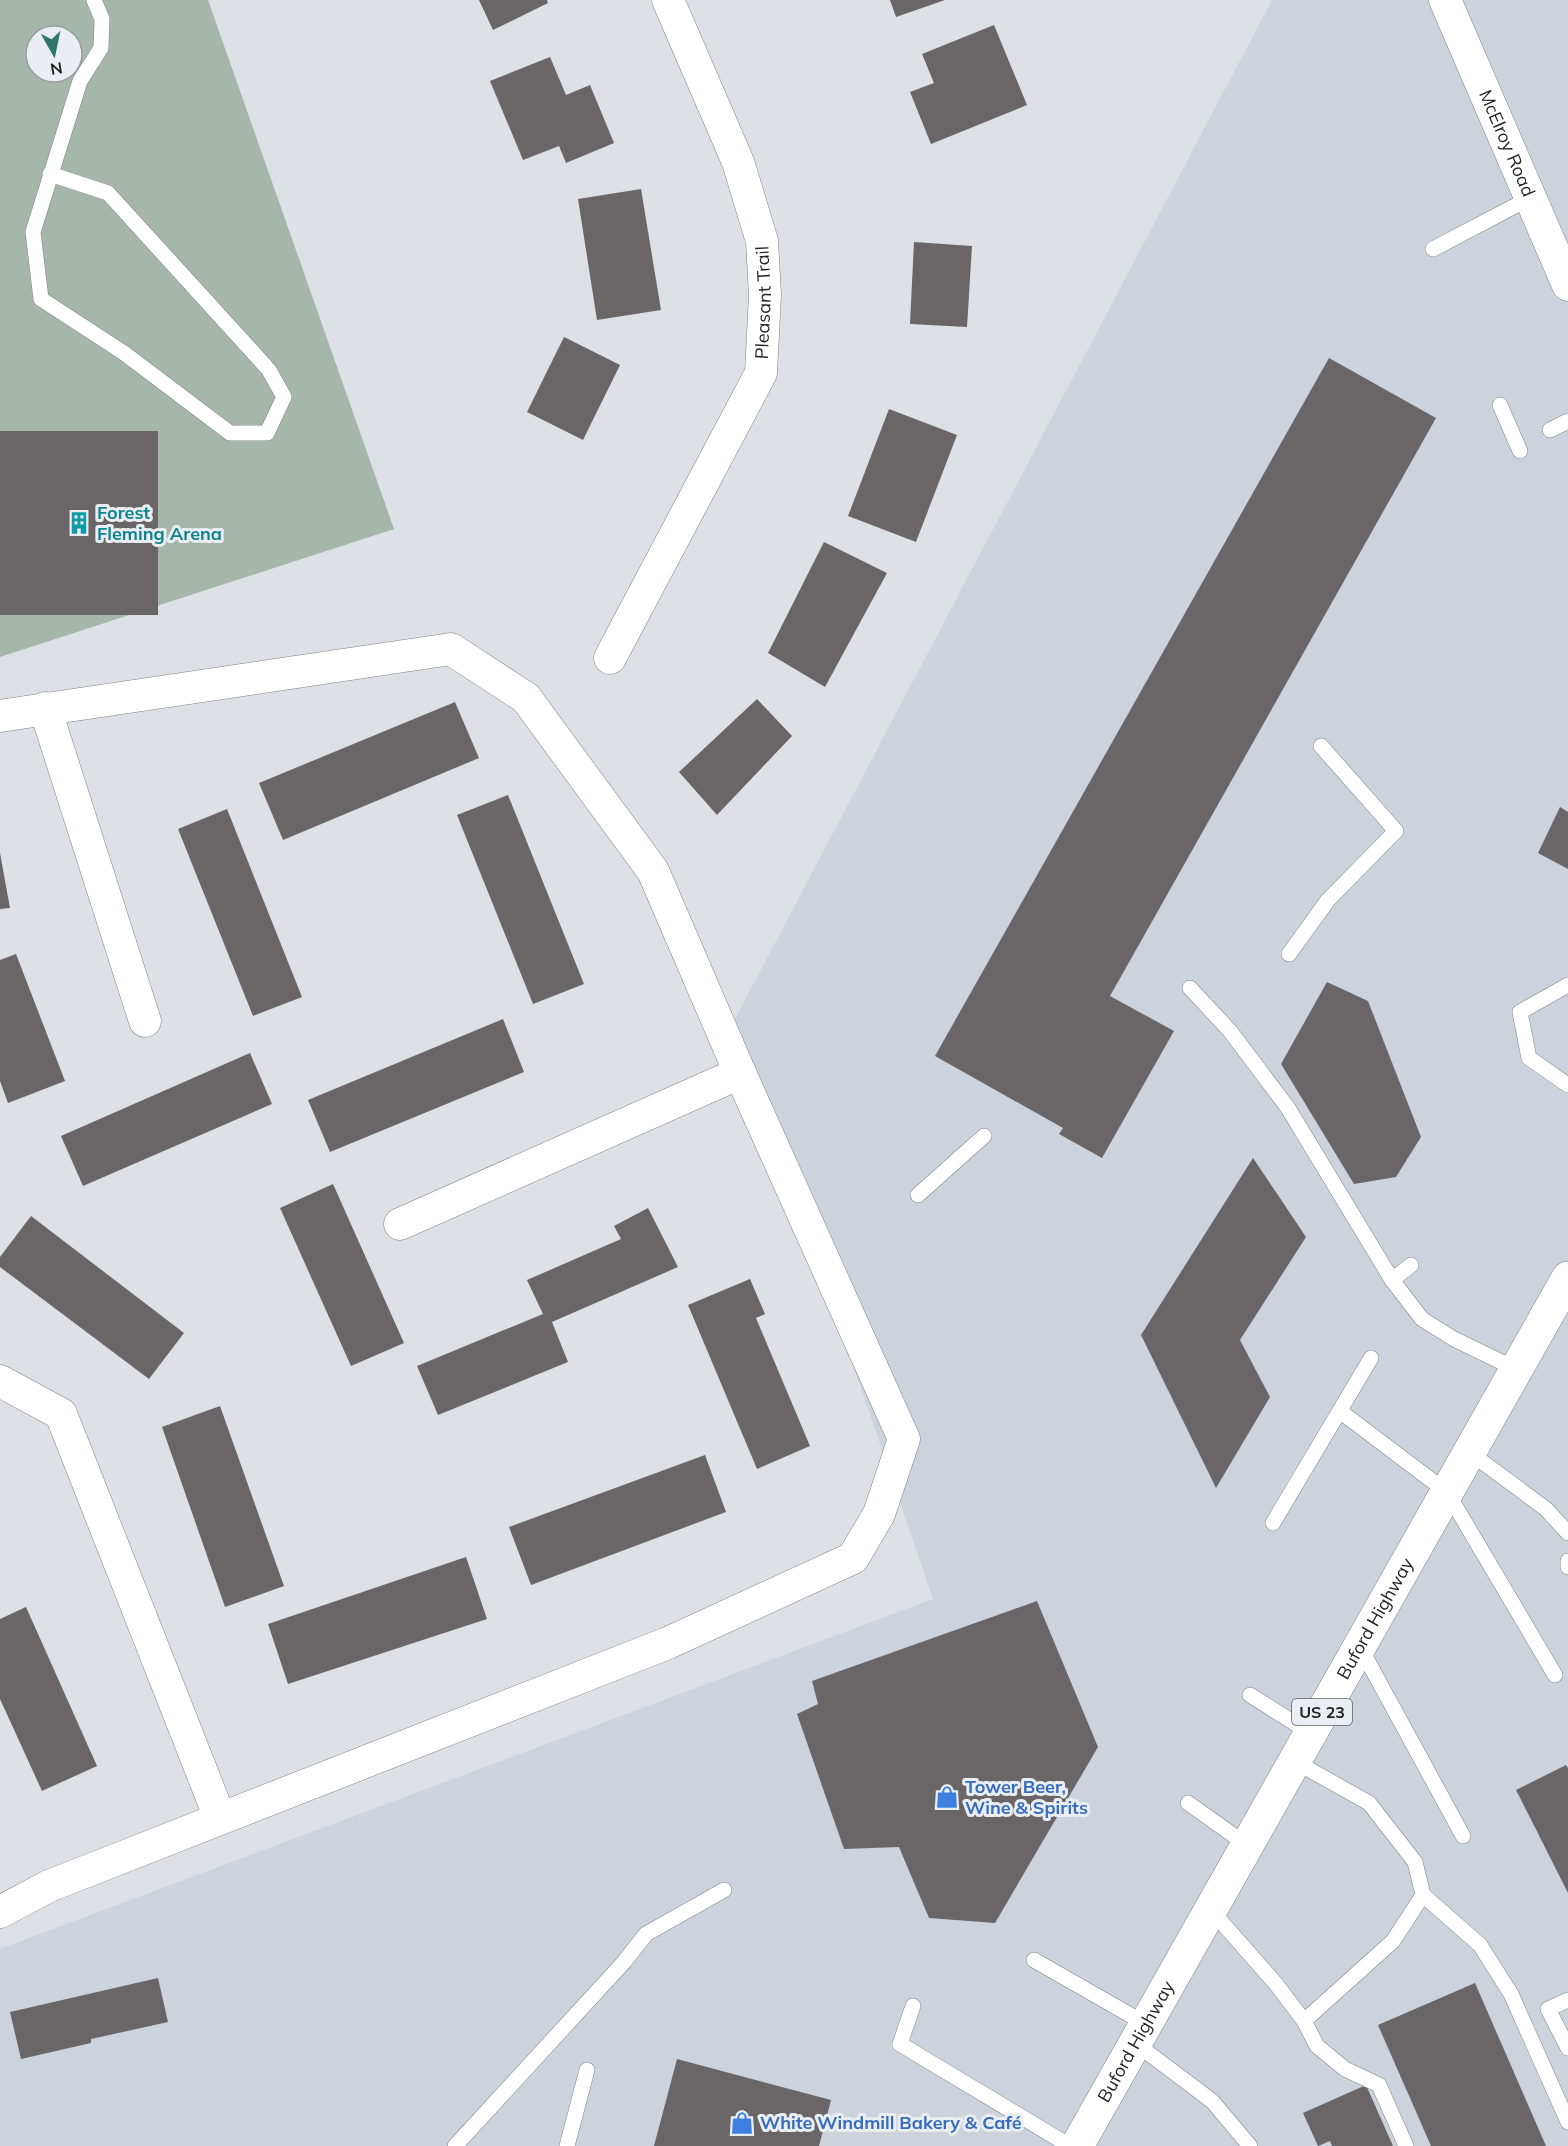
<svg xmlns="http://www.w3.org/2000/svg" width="1568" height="2146" font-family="Mulish,sans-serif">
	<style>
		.built { fill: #ccd3dd }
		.green { fill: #a4b7aa; fill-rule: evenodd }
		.building { fill: #6a6668 }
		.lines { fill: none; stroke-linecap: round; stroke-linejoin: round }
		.service-casing { stroke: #808386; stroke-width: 16 }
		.minor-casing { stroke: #808386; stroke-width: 33 }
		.primary-casing { stroke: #808386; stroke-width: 34 }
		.service { stroke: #fff; stroke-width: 15 }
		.minor { stroke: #fff; stroke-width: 32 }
		.primary { stroke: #fff; stroke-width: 33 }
		.labels { text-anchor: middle; stroke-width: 6; stroke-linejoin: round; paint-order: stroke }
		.shield { fill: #eaeef2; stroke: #5e6062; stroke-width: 1.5 }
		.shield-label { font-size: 16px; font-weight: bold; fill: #222325 }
		.street-label { font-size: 18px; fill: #222325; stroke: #eaeef2 }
		.culture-label { font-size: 18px; font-weight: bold; fill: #0d838f; stroke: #eaeef2; text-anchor: start }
		.shop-label { font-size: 18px; font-weight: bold; fill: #366cbe; stroke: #eaeef2; text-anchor: start }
	</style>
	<rect width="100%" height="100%" fill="#dde0e4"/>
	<polygon class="built" points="1272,0 1568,0 1568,2146 0,2146 0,1949 933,1599 735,1019"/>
	<path class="green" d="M0 0H208L394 529 0 657ZM36 36H72V72H36Z"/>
	<g class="building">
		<polygon points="479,0 547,0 548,3 493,30"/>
		<polygon points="890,0 945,0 896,17"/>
		<polygon points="994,25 1027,105 931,144 910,92 934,83 922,54"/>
		<polygon points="550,57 566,95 590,85 614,143 566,163 559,146 523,160 490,81"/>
		<polygon points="641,189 661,310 597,320 578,199"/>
		<polygon points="914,242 972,246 967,327 910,324"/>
		<polygon points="564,337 620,365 583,440 527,412"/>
		<polygon points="1329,358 1436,418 1110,996 1174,1031 1102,1158 1059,1134 1063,1128 935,1056"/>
		<polygon points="889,409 957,435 916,542 848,516"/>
		<rect x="0" y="431" width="158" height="184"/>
		<polygon points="824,542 887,573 825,687 768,653"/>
		<polygon points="757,699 792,736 717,815 679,772"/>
		<polygon points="455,702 479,758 283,840 259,783"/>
		<polygon points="508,795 584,984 533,1004 457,815"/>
		<polygon points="1560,807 1568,812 1568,869 1538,853"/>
		<polygon points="227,809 302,997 253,1016 178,829"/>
		<polygon points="0,853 10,908 0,909"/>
		<polygon points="16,954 65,1081 8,1103 0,1081 0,960"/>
		<polygon points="1327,982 1368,1001 1421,1137 1396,1177 1354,1184 1281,1064"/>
		<polygon points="503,1019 524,1072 330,1152 308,1100"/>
		<polygon points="250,1053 272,1104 83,1186 61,1136"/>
		<polygon points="1253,1158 1306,1237 1240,1340 1270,1397 1216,1488 1141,1335"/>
		<polygon points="333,1184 404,1343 351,1366 280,1208"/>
		<polygon points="648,1208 678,1267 552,1322 568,1362 438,1415 417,1366 543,1314 527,1280 621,1239 614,1226"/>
		<polygon points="31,1216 184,1333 149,1379 0,1267 0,1257"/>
		<polygon points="750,1279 765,1314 756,1318 810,1446 757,1469 688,1305"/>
		<polygon points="220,1406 284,1586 225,1607 162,1427"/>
		<polygon points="705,1455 726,1512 531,1585 509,1527"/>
		<polygon points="466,1557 487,1619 288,1684 268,1624"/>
		<polygon points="1037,1601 1098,1747 995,1923 929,1918 899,1847 844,1849 797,1714 818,1704 812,1681"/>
		<polygon points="26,1607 97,1766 42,1791 0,1699 0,1619"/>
		<polygon points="1566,1765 1568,1768 1568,1893 1516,1790"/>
		<polygon points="158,1978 168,2022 91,2039 91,2043 21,2059 10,2012"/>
		<polygon points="1475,1983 1546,2146 1431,2146 1378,2025"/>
		<polygon points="677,2059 831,2100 819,2146 654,2146"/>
		<polygon points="1366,2085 1393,2146 1332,2146 1330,2141 1318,2146 1303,2113"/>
	</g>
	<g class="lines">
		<g class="service-casing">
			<g id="service">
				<polyline points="50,174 108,193 269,370 284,397 267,433 230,433 124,353 41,299 33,232 80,81 101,48 102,19 94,0"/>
				<polyline points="1433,249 1530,198"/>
				<polyline points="1500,405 1520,451"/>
				<polyline points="1550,430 1568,421"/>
				<polyline points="1289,954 1328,900 1396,831 1321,746"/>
				<polyline points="1568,985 1520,1012 1529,1058 1568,1085"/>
				<polyline points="1190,988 1230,1031 1288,1108 1392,1280 1422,1319 1454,1339 1516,1369"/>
				<polyline points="918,1195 984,1136"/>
				<polyline points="1392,1280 1411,1265"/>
				<polyline points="1341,1412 1447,1492 1555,1675"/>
				<polyline points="1469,1452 1546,1509 1568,1533"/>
				<polyline points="1273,1523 1371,1358"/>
				<polyline points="1568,1561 1568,1567"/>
				<polyline points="1360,1647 1463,1836"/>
				<polyline points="1250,1695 1310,1733"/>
				<polyline points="1294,1761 1369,1803 1415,1862 1423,1895 1393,1941 1304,2021"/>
				<polyline points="1188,1803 1247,1845"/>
				<polyline points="1423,1895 1480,1945 1511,1994 1568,2122"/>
				<polyline points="1211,1910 1276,1984 1304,2021 1317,2046 1345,2069 1379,2085 1406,2146"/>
				<polyline points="1034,1960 1146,2024"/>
				<polyline points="1568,2000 1548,2009 1568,2048"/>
				<polyline points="913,2006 900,2044 1070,2146"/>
				<polyline points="1135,2043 1212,2101 1250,2146"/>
				<polyline points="455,2146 624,1962 646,1934 724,1890"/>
				<polyline points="567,2146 587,2070"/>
			</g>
		</g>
		<g class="minor-casing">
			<g id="minor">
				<path id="s1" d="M1445 0 1568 285"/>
				<path id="s2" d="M610 658 761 373 765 295 762 241 738 162 668 0"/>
				<polyline points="45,708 145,1021"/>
				<polyline points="0,716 451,649 526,698 653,871 740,1073 904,1439 879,1514 853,1558 668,1643 49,1886 0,1912"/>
				<polyline points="400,1224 740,1073"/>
				<polyline points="0,1381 61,1414 220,1818"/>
			</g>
		</g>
		<g class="primary-casing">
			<g id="primary">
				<path id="s3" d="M1077 2146 1568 1278"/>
			</g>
		</g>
		<use href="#service" class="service"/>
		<use href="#minor" class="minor"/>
		<use href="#primary" class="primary"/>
	</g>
	<defs>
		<g id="building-bare" transform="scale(1.8)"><path d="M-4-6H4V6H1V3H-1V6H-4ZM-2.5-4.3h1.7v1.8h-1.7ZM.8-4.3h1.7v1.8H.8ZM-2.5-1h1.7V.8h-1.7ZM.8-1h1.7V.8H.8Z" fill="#0f9aa8" stroke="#eaeef2" stroke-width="2.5" paint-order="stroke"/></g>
		<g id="shop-bare" transform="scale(1.8)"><path d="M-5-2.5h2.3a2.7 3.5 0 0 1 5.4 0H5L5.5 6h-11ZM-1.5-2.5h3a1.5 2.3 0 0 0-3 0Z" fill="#3f7fe0" stroke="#eaeef2" stroke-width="2.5" paint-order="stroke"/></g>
	</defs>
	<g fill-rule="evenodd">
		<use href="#building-bare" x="79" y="523"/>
		<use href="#shop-bare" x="947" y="1797"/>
		<use href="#shop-bare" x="742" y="2123"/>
	</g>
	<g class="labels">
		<rect class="shield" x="1292" y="1699" width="60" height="26" rx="4.5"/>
		<g class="shield-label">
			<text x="1322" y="1718">US 23</text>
		</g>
		<g class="street-label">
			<text dy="6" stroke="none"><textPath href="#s1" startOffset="156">McElroy Road</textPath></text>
			<text dy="6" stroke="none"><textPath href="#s2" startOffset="393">Pleasant Trail</textPath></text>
			<text dy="6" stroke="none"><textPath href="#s3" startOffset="606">Buford Highway</textPath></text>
			<text dy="6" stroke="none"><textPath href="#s3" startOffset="120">Buford Highway</textPath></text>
		</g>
		<g class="culture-label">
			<text x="97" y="519">Forest<tspan x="97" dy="21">Fleming Arena</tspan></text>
		</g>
		<g class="shop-label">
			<text x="965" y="1793">Tower Beer,<tspan x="965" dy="21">Wine &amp; Spirits</tspan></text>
			<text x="760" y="2129">White Windmill Bakery &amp; Café</text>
		</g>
	</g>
	<g transform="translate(54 54) rotate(171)"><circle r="28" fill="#eaeef2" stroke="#9a9da0" stroke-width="1.5"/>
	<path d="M0-4.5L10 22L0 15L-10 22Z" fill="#2f766e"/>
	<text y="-9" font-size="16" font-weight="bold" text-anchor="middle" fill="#222325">N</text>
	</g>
</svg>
